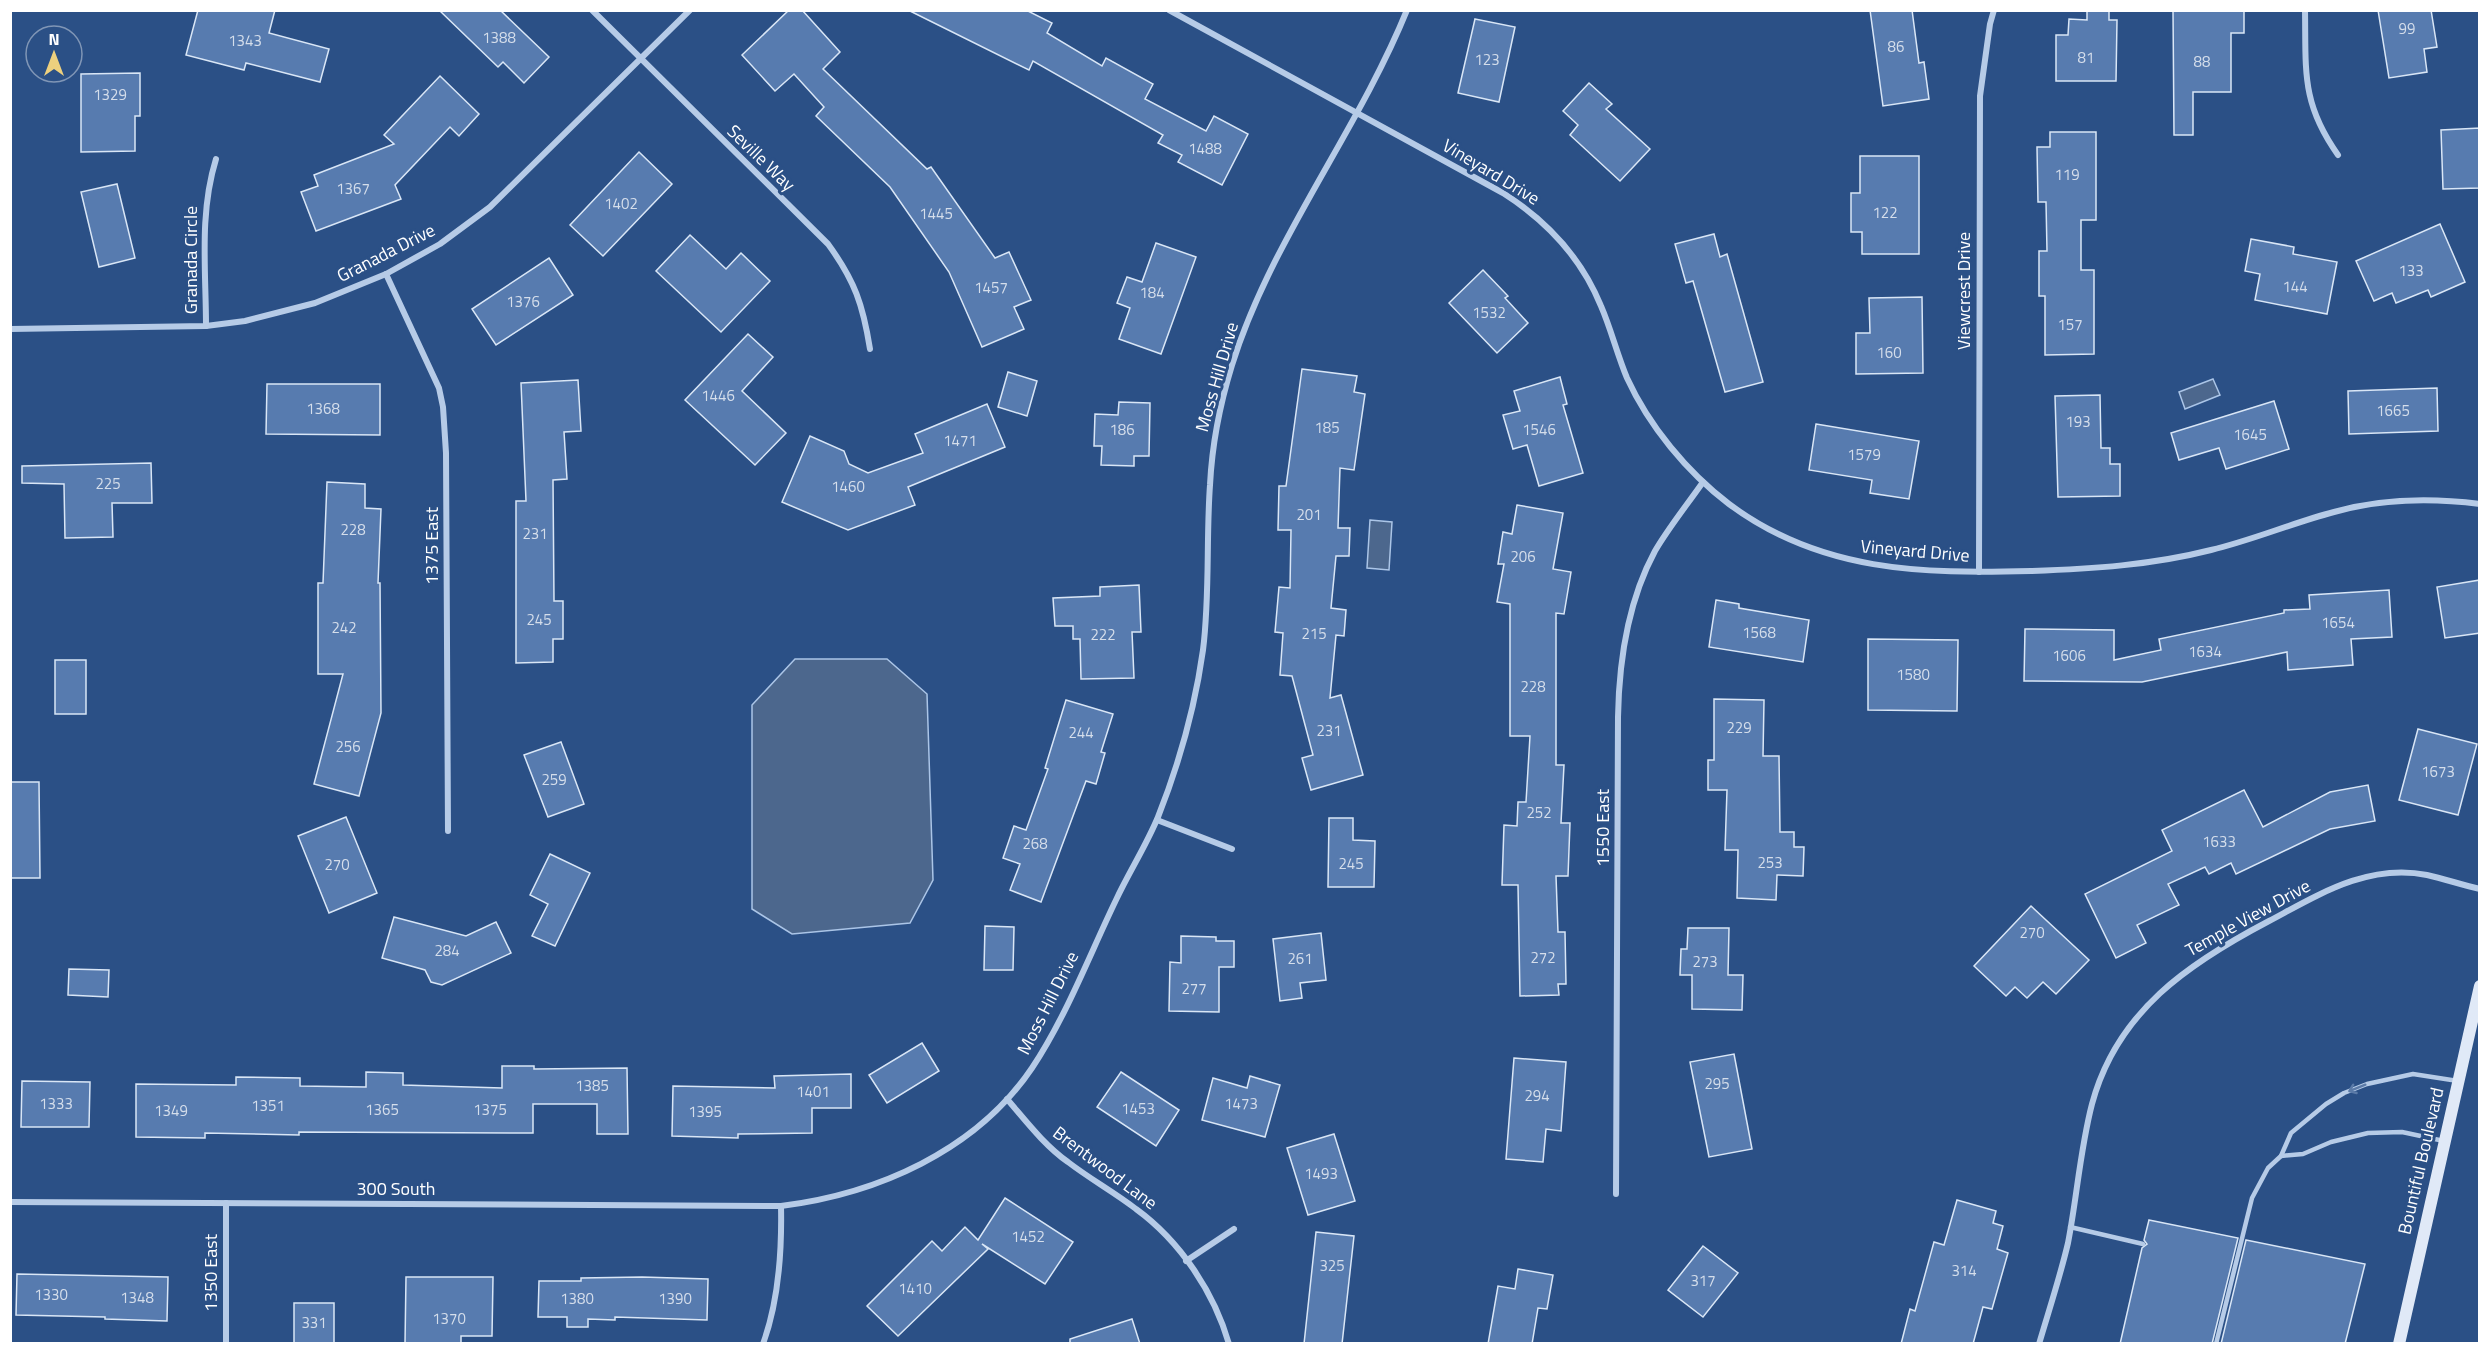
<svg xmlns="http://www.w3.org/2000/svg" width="2490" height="1354" font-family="'Titillium Web',sans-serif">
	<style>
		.water { fill: #4c678d; stroke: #abc5e7; stroke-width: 1.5 }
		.building { fill: #577baf; stroke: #d9e6f6; stroke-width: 1.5 }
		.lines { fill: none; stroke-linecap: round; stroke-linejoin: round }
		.service { stroke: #b6cbe7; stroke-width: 4.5 }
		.minor { stroke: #b6cbe7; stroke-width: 6 }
		.secondary { stroke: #e0e9f7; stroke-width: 12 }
		.oneway { stroke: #5c7ba8 }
		.labels { text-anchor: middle; stroke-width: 6; stroke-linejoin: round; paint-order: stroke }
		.number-label { font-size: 15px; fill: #d5deeb }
		.street-label { font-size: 18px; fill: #fff; stroke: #2b5086 }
	</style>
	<rect width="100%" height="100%" fill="#2b5086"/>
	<g class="water">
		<polygon points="2213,379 2220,395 2185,409 2179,392"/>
		<polygon points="1370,520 1392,522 1389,570 1367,568"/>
		<polygon points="795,659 887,659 927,694 933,880 910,923 792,934 752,909 752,705"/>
	</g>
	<g class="building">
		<polygon points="198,10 275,10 269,33 329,49 320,82 246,63 244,70 186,55"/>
		<polygon points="439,10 500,10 549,57 524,83 503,62 498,67"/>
		<polygon points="789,10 802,10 840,52 823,69 927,169 931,167 995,258 1009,252 1031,300 1014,307 1024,329 982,347 949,272 890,187 816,116 824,107 794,74 775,91 742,55"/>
		<polygon points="908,10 1026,10 1052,23 1047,33 1102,66 1106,58 1153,84 1145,99 1206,131 1214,116 1248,134 1222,185 1178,162 1182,155 1158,143 1163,135 1033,61 1029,70"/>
		<polygon points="1870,10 1912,10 1919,63 1924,62 1929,99 1883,106"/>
		<polygon points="2087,10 2109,10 2109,20 2117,20 2116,81 2056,81 2056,35 2068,35 2069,19 2087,20"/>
		<polygon points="2173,10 2244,10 2244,33 2231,33 2231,92 2193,92 2193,135 2174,135"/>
		<polygon points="2378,10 2431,10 2437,47 2424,49 2427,72 2389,78"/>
		<polygon points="1475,19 1515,27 1499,102 1458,93"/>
		<polygon points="140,73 140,116 135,116 135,151 81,152 81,74"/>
		<polygon points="440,76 479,114 459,136 450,127 395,185 401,199 316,231 301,192 318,186 314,175 394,144 384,135"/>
		<polygon points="1589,83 1612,104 1606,109 1650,149 1620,181 1570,135 1578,125 1563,111"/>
		<polygon points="2480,128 2480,188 2443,189 2441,130"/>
		<polygon points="2050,132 2096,132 2096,220 2081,220 2081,270 2094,270 2094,354 2045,355 2045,296 2039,296 2039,251 2047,251 2046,202 2038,202 2037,147 2050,147"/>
		<polygon points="639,152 672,184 603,256 570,225"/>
		<polygon points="1860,156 1919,156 1919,254 1862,254 1862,232 1851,232 1851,193 1860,193"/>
		<polygon points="117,184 135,258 99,267 81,192"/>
		<polygon points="2440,224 2465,282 2431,297 2428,290 2396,303 2392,293 2374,301 2356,261"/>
		<polygon points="1714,234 1720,257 1727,254 1763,382 1725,392 1693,281 1686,283 1675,244"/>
		<polygon points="690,235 726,269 741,253 770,281 721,332 656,271"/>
		<polygon points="2251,239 2294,247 2293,254 2337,262 2327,314 2255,300 2260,274 2245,271"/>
		<polygon points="1156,243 1196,257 1161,354 1119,339 1130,308 1117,303 1127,277 1142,282"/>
		<polygon points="549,258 573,295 496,345 472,309"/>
		<polygon points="1483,270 1508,296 1505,298 1528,323 1497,353 1449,303"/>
		<polygon points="1922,297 1923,373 1856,374 1856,333 1870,333 1869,298"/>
		<polygon points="748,334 773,357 742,391 786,433 755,465 685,400"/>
		<polygon points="1302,369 1357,376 1354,392 1365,394 1354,470 1340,468 1338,528 1350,528 1349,556 1336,556 1331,608 1346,610 1344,636 1336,635 1330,698 1341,695 1363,775 1311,790 1302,758 1313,755 1292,676 1280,675 1283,633 1275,632 1279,587 1290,588 1291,530 1278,530 1279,486 1286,486"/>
		<polygon points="1008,372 1037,381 1027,416 998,407"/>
		<polygon points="1560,377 1567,404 1563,405 1583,473 1539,486 1527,445 1513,449 1503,415 1520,411 1514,391"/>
		<polygon points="578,380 581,431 564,432 567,479 553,480 554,601 563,601 563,639 553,639 553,662 516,663 516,501 526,501 521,383"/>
		<polygon points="267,384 380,384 380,435 266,434"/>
		<polygon points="2437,388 2438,431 2349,434 2348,391"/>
		<polygon points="2100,395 2101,448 2110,448 2110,464 2120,464 2120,496 2058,497 2055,396"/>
		<polygon points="2274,401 2289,449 2226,469 2219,448 2179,460 2171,433"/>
		<polygon points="1119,402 1150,403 1149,456 1134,456 1134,466 1101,465 1102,446 1094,446 1095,414 1118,415"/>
		<polygon points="987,404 1005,447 908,487 915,505 848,530 782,502 810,436 844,451 849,464 868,473 923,453 915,434"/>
		<polygon points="1816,424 1919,441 1909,499 1870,493 1872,480 1809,470"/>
		<polygon points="151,463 152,503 112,503 113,537 65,538 64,484 22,483 22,466"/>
		<polygon points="327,482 365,484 365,508 381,509 378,583 380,583 381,713 359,796 314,784 343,674 318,674 318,583 323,583"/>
		<polygon points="1517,505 1563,513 1553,569 1571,572 1564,614 1556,613 1556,765 1564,765 1561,823 1570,823 1568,876 1556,876 1558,932 1565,932 1566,984 1558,984 1559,995 1520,996 1518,885 1502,885 1504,825 1517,826 1518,802 1526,802 1530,736 1510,736 1510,604 1497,602 1504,564 1498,564 1503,532 1512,534"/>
		<polygon points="2480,580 2480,633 2445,638 2437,587"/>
		<polygon points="1139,585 1141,632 1132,632 1134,678 1081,679 1080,639 1073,639 1073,626 1055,626 1053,598 1100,596 1100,587"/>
		<polygon points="2389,590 2392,637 2351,639 2353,665 2288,670 2287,652 2142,682 2024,681 2025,629 2114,630 2114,660 2161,650 2159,639 2284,613 2284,610 2310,609 2309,595"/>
		<polygon points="1716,600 1739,604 1739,608 1809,620 1803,662 1709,647"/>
		<polygon points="1868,639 1958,640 1957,711 1868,710"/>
		<rect x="55" y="660" width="31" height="54"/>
		<polygon points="1714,699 1764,700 1763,756 1779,756 1780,832 1794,832 1794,847 1804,847 1803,876 1777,875 1776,900 1737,898 1738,850 1725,850 1727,790 1708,790 1708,760 1714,760"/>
		<polygon points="1066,700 1113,714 1101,752 1105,753 1096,784 1086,781 1041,902 1010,890 1020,864 1003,858 1014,826 1026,830 1048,769 1045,768"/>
		<polygon points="2418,729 2477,744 2458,815 2399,800"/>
		<polygon points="561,742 584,804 548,817 524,755"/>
		<polygon points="10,782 39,782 40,878 10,878"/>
		<polygon points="2368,785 2375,821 2330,829 2236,874 2231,863 2209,874 2205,867 2168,884 2179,905 2137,925 2146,943 2116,958 2085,894 2172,851 2162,830 2244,790 2263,827 2330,792"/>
		<polygon points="346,817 377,893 329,913 298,836"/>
		<polygon points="1329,818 1353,818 1353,840 1375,841 1374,887 1328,887"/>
		<polygon points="550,854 590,873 555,946 532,936 548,904 530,895"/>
		<polygon points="2031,906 2089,960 2056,994 2043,982 2027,998 2015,987 2006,996 1974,966"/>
		<polygon points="394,917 466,936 496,922 511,953 442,985 431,982 425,970 382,958"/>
		<polygon points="985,926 1014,927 1013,970 984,970"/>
		<polygon points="1688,928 1729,928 1728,975 1743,975 1742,1010 1692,1009 1692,975 1680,975 1681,949 1687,949"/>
		<polygon points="1321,933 1326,980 1300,983 1302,998 1280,1001 1273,939"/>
		<polygon points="1181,936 1216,937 1216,941 1234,941 1234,967 1219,967 1219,1012 1169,1011 1170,962 1181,963"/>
		<polygon points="69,969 109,970 108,997 68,995"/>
		<polygon points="922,1043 939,1071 887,1103 869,1075"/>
		<polygon points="1734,1054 1752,1149 1709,1157 1690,1062"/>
		<polygon points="1514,1058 1566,1062 1561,1131 1546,1129 1543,1162 1506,1159"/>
		<polygon points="502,1066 534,1066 534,1069 627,1068 628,1134 597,1134 597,1104 533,1104 533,1133 299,1132 299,1135 205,1133 205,1138 136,1137 136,1084 236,1085 236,1077 300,1078 300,1086 366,1087 366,1072 403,1073 403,1085 502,1088"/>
		<polygon points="1121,1072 1179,1110 1156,1146 1097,1107"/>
		<polygon points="851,1074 851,1108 812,1108 812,1133 738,1134 738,1138 672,1136 673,1086 775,1088 774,1076"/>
		<polygon points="1250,1076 1280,1085 1265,1137 1202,1120 1213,1078 1247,1088"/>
		<polygon points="22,1081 90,1082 89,1127 21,1127"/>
		<polygon points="1334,1134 1355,1201 1308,1215 1287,1148"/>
		<polygon points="1005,1198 1073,1242 1045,1284 982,1244 988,1249 898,1336 867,1306 932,1241 942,1251 965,1227 978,1240"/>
		<polygon points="1957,1200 1996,1211 1993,1223 2003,1226 1997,1249 2008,1253 1992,1309 1983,1307 1973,1344 1901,1344 1910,1309 1915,1311 1934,1242 1944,1245"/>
		<polygon points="2149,1220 2238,1238 2212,1344 2120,1344 2142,1248 2147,1244 2144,1240"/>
		<polygon points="1316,1232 1354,1236 1342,1344 1304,1344"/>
		<polygon points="2246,1240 2365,1264 2345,1344 2221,1344"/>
		<polygon points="1703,1246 1738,1273 1703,1317 1668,1290"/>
		<polygon points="1518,1269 1553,1275 1547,1309 1538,1308 1532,1344 1488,1344 1498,1286 1515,1289"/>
		<polygon points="17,1274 168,1277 167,1321 105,1319 105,1317 16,1315"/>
		<polygon points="406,1277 493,1277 492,1336 461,1336 461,1344 405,1344"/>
		<polygon points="642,1277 708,1279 707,1320 615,1317 615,1320 588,1319 588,1327 567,1327 567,1317 538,1317 539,1281 581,1281 581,1278"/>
		<rect x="294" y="1303" width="40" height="41"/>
		<polygon points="1132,1319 1140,1344 1070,1344 1070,1339"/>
	</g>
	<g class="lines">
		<g class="service">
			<polyline points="2281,1156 2303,1154 2331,1142 2368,1133 2402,1132 2444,1141"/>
			<polyline points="2070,1227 2143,1244"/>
			<polyline points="2216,1344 2252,1198 2268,1168 2281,1156 2291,1133 2326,1104 2344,1093 2367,1084 2413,1074 2458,1081"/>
		</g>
		<g class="minor">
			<path d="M592 10 828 244C855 281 863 305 870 349"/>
			<path d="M1169 10 1503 193C1547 221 1581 257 1601 306 1611 329 1617 354 1627 378 1649 426 1687 472 1729 504 1820 572 1922 574 2031 571 2092 569 2152 565 2211 550 2253 540 2292 523 2334 512 2380 499 2432 498 2480 504"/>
			<path d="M2305 10C2306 71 2301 103 2338 155"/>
			<polyline points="386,274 439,388 443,407 446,453 448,831"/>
			<path d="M206 326C206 270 199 214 216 159"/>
			<polyline points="10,329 206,326 245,321 315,303 386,274 440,244 490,207 690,10"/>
			<polyline points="1979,572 1980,96 1990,24 1994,10"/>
			<polyline points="1157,820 1232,849"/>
			<path d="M1007 1099C1026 1121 1044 1145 1068 1162 1090 1179 1114 1192 1136 1209 1180 1241 1214 1292 1229 1344"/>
			<path d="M1616 1194 1618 717C1619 660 1628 601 1655 551 1669 527 1687 505 1703 482"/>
			<path d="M10 1202 781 1206C877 1194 976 1151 1032 1068 1066 1017 1089 956 1116 900 1129 872 1146 846 1158 817 1179 764 1195 707 1203 650 1210 595 1206 540 1210 485 1212 445 1220 404 1232 365 1272 238 1357 133 1407 10"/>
			<polyline points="1186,1261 1234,1229"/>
			<polyline points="226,1344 226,1203"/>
			<path d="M763 1344C779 1300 782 1252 781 1206"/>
			<path d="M2039 1344C2049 1310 2060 1277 2068 1243 2077 1197 2080 1150 2092 1104 2117 1011 2189 963 2269 921 2318 895 2368 863 2427 875 2445 879 2462 885 2480 889"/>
		</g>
		<polyline class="secondary" points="2399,1344 2480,986"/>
	</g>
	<defs><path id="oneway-shaft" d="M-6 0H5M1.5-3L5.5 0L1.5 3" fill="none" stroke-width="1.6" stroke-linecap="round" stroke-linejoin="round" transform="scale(1.5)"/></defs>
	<use class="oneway" href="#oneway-shaft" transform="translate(2357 1088) rotate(158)"/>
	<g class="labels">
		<g class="number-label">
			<text x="2407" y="34">99</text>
			<text x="499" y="43">1388</text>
			<text x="245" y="46">1343</text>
			<text x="1896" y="52">86</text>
			<text x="2086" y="63">81</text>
			<text x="1487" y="65">123</text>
			<text x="2202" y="67">88</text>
			<text x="110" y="100">1329</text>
			<text x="1205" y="154">1488</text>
			<text x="2067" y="180">119</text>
			<text x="353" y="194">1367</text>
			<text x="621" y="209">1402</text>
			<text x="1885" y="218">122</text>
			<text x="936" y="219">1445</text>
			<text x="2411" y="276">133</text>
			<text x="2295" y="292">144</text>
			<text x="991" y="293">1457</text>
			<text x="1152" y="298">184</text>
			<text x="523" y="307">1376</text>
			<text x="1489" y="318">1532</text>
			<text x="2070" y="330">157</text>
			<text x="1889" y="358">160</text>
			<text x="718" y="401">1446</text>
			<text x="323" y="414">1368</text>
			<text x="2393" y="416">1665</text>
			<text x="2078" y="427">193</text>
			<text x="1327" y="433">185</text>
			<text x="1122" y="435">186</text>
			<text x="1539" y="435">1546</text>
			<text x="2250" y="440">1645</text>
			<text x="960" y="446">1471</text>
			<text x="1864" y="460">1579</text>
			<text x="108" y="489">225</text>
			<text x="848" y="492">1460</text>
			<text x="1309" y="520">201</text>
			<text x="353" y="535">228</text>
			<text x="535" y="539">231</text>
			<text x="1523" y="562">206</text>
			<text x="539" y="625">245</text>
			<text x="2338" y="628">1654</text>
			<text x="344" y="633">242</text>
			<text x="1759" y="638">1568</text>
			<text x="1314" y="639">215</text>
			<text x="1103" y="640">222</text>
			<text x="2205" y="657">1634</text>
			<text x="2069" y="661">1606</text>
			<text x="1913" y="680">1580</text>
			<text x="1533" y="692">228</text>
			<text x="1739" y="733">229</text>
			<text x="1329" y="736">231</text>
			<text x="1081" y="738">244</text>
			<text x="348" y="752">256</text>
			<text x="2438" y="777">1673</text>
			<text x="554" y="785">259</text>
			<text x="1539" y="818">252</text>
			<text x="2219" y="847">1633</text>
			<text x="1035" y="849">268</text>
			<text x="1770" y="868">253</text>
			<text x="1351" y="869">245</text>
			<text x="337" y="870">270</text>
			<text x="2032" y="938">270</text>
			<text x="447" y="956">284</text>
			<text x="1543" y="963">272</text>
			<text x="1300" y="964">261</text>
			<text x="1705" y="967">273</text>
			<text x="1194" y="994">277</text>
			<text x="1717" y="1089">295</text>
			<text x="592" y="1091">1385</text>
			<text x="813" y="1097">1401</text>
			<text x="1537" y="1101">294</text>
			<text x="56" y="1109">1333</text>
			<text x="1241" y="1109">1473</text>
			<text x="268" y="1111">1351</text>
			<text x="1138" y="1114">1453</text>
			<text x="382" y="1115">1365</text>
			<text x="490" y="1115">1375</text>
			<text x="171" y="1116">1349</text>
			<text x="705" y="1117">1395</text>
			<text x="1321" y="1179">1493</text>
			<text x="1028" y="1242">1452</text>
			<text x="1332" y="1271">325</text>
			<text x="1964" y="1276">314</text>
			<text x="1703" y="1286">317</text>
			<text x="915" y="1294">1410</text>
			<text x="51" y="1300">1330</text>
			<text x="137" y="1303">1348</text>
			<text x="577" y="1304">1380</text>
			<text x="675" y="1304">1390</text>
			<text x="449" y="1324">1370</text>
			<text x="314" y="1328">331</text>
		</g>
		<g class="street-label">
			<text transform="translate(761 158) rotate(44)" y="6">Seville Way</text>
			<text transform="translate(1491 172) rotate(31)" y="6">Vineyard Drive</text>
			<text transform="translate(386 253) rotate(-27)" y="6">Granada Drive</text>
			<text transform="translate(191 260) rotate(-90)" y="6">Granada Circle</text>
			<text transform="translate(1964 291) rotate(-90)" y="6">Viewcrest Drive</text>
			<text transform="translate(1217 377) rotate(-74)" y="6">Moss Hill Drive</text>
			<text transform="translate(432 546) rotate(-90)" y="6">1375 East</text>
			<text transform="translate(1915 551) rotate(5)" y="6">Vineyard Drive</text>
			<text transform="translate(1603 828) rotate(-90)" y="6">1550 East</text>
			<text transform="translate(2248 918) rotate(-29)" y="6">Temple View Drive</text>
			<text transform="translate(1048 1003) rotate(-63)" y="6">Moss Hill Drive</text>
			<text transform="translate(2421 1161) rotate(-77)" y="6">Bountiful Boulevard</text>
			<text transform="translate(1105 1168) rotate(37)" y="6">Brentwood Lane</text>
			<text x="396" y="1195">300 South</text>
			<text transform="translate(211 1273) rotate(-90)" y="6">1350 East</text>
		</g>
	</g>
	<rect width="2490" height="1354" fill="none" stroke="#ffffff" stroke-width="24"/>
	<g transform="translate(54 54)"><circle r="28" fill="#2b5086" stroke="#8096b6" stroke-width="1.5"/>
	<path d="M0-4.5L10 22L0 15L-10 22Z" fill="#edd07e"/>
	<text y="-9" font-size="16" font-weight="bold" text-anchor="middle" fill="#ffffff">N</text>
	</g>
</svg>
